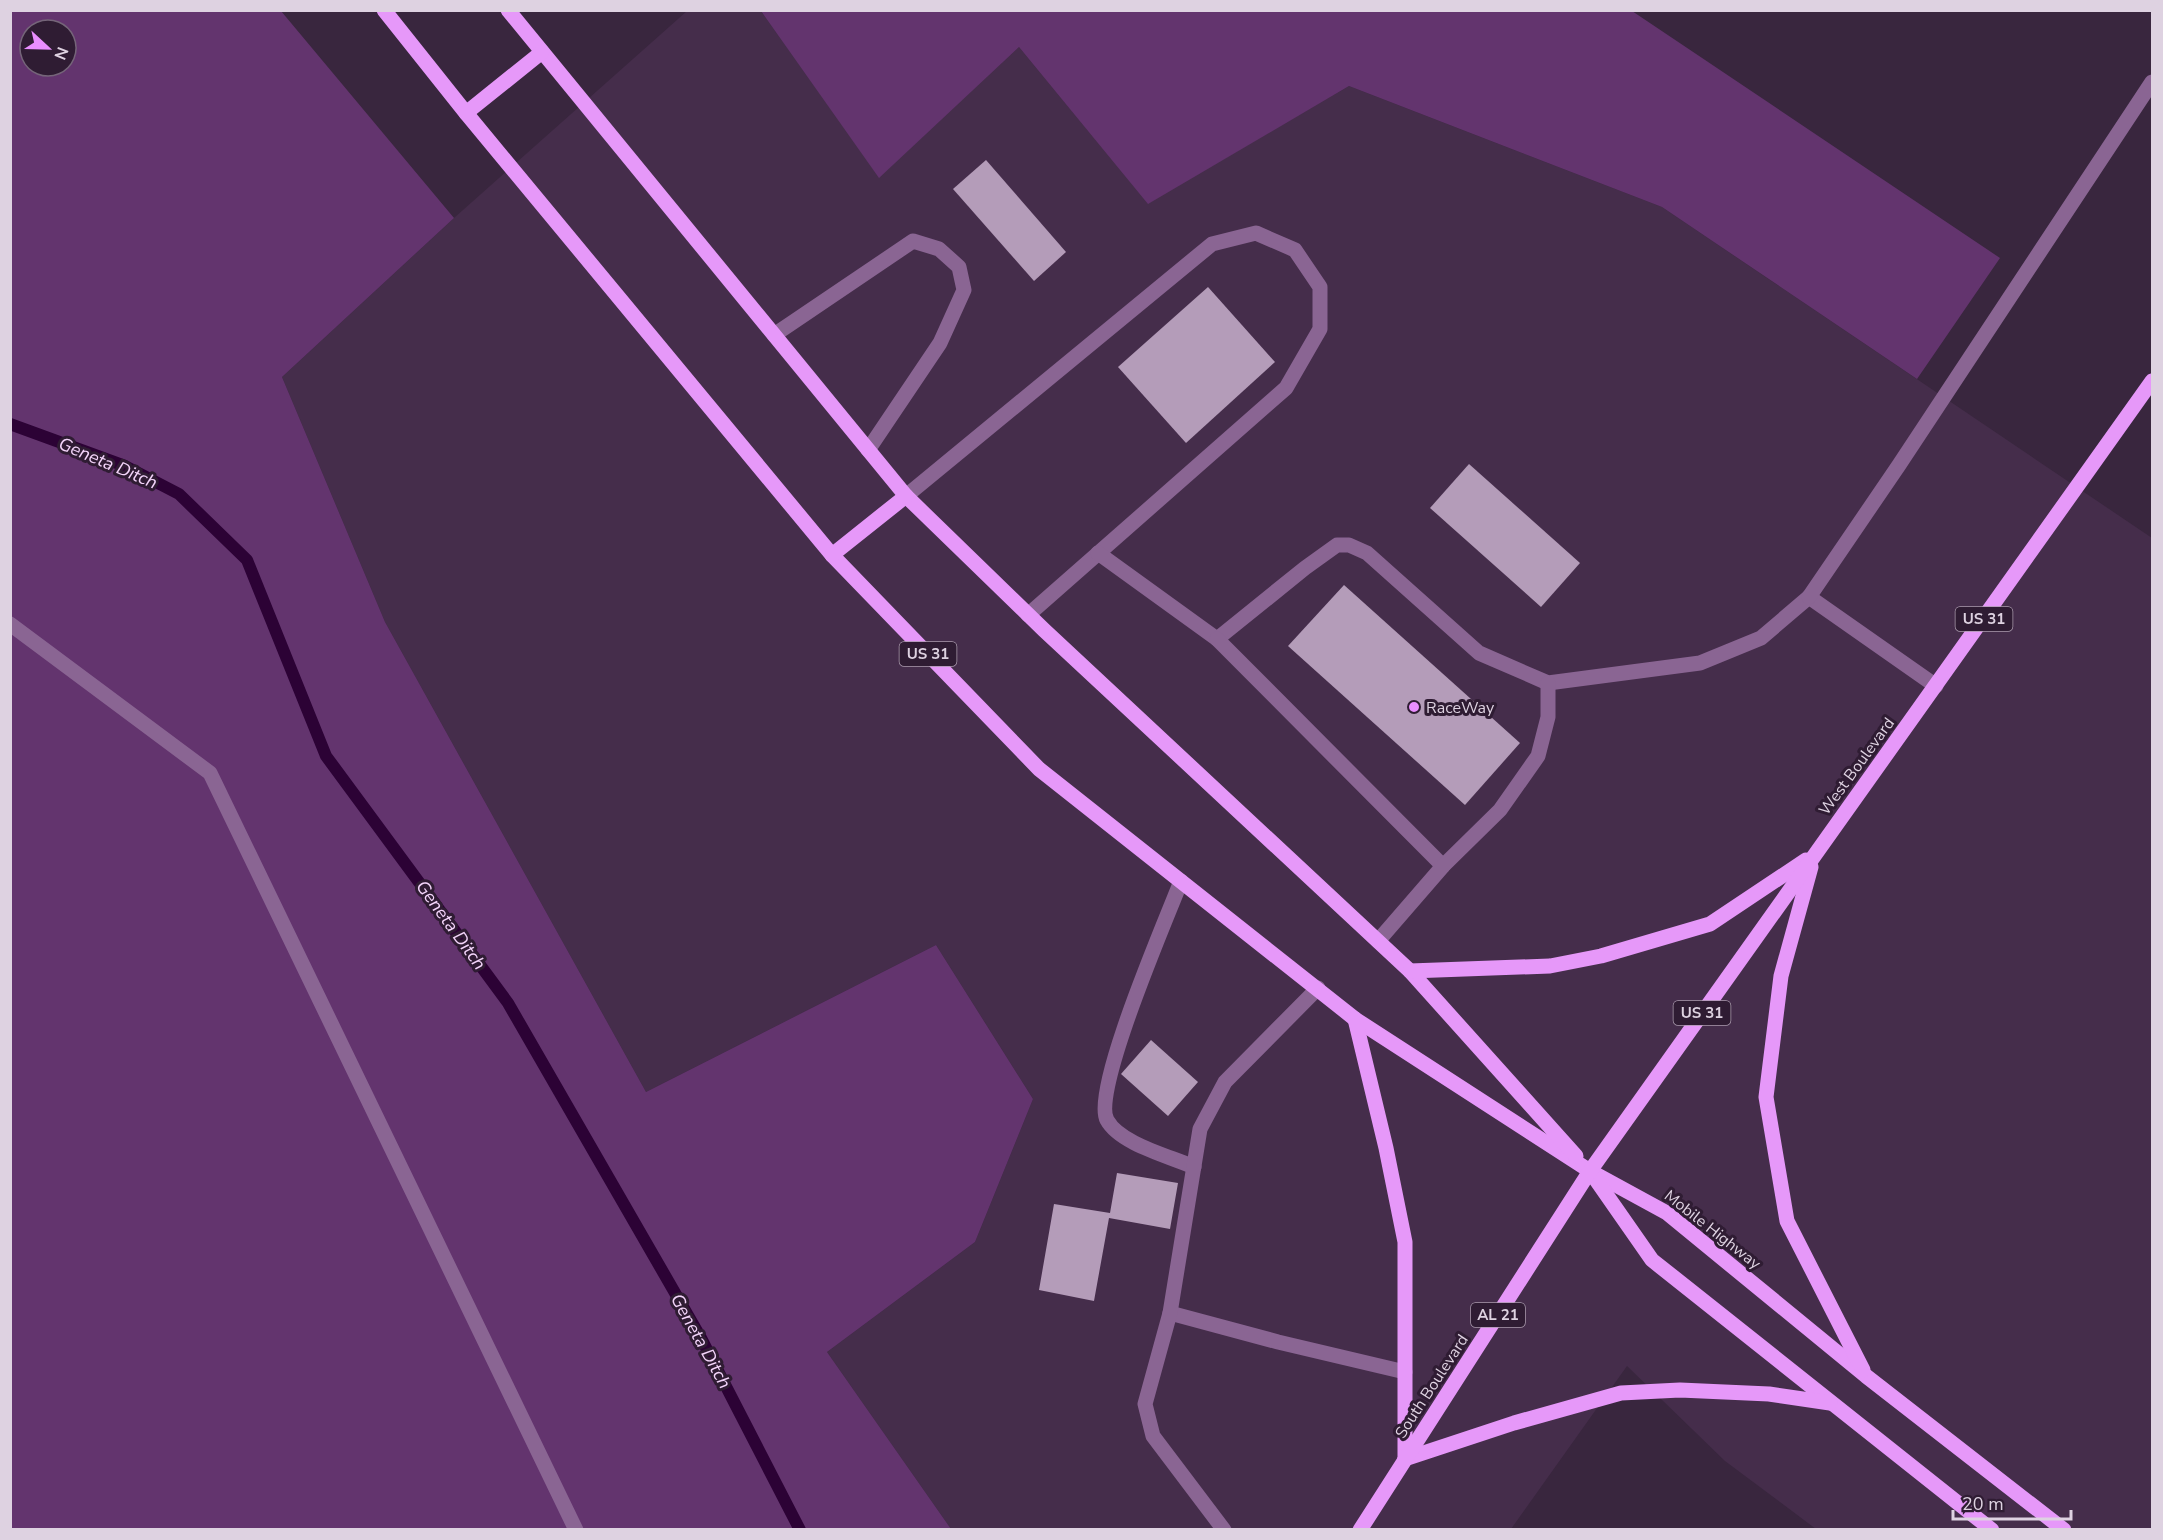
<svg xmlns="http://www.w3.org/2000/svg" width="2163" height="1540" font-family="'Nunito Sans',sans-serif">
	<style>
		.built { fill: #452d4b }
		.green { fill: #63346e; fill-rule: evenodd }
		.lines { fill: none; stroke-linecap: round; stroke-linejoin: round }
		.stream { stroke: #2c0235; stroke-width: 12 }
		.building { fill: #b49cb9 }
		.minor { stroke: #8a6593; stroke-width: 15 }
		.major { stroke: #e698f9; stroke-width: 15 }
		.poi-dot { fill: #e98efe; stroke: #2f1c33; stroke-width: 2 }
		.labels { text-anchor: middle; stroke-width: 6; stroke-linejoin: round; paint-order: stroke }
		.shield { fill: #2f1c33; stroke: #aa9bad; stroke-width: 1.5 }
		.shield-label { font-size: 15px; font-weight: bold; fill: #ded2e1 }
		.poi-label { font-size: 16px; fill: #ded2e1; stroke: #2f1c33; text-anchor: start }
		.street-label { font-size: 16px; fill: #ded2e1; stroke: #2f1c33 }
		.water-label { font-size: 18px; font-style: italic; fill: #f4d5fb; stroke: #2f1c33 }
	</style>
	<rect width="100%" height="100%" fill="#39263e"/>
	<polygon class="built" points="687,11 761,11 879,177 1019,47 1148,203 1349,86 1662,207 2152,538 2152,1529 1816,1529 1725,1461 1627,1366 1511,1529 951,1529 827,1352 975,1242 1033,1099 936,945 646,1092 385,622 282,377 454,218"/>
	<g class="green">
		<path d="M10 11H281L454 218 282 377 385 622 646 1092 936 945 1033 1099 975 1242 827 1352 951 1529H11ZM30 30H66V66H30Z"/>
		<polygon points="761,11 1632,11 2000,258 1917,379 1662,207 1349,86 1148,204 1019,47 879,178"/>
	</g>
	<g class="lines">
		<polyline class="stream" points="10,424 125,466 179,494 247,560 326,756 508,1003 701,1338 800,1530"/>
	</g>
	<g class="building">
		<polygon points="986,160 1066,252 1034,281 953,189"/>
		<polygon points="1208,287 1275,362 1186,443 1118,367"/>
		<polygon points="1469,464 1580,563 1541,607 1430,508"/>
		<polygon points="1344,585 1520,743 1465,805 1288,646"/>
		<polygon points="1151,1040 1198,1082 1168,1116 1121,1074"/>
		<polygon points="1117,1173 1178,1183 1170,1229 1109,1218 1094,1301 1039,1290 1054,1204 1110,1213"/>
	</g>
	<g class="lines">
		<g class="minor">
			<polyline points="774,335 913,241 939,249 959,267 964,290 940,343 868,450"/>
			<polyline points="906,496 1212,244 1256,233 1295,250 1320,287 1320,329 1286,388 1028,615"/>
			<polyline points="1098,553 1217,639 1305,568 1337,545 1349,545 1367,553 1479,653 1548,683 1700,663 1761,638 1809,597 1936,686"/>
			<polyline points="1809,597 1899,465 2152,82"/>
			<polyline points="10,624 210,773 576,1530"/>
			<polyline points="1217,639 1443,866"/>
			<path d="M1181 881C1167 918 1091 1092 1107 1120 1120 1144 1169 1156 1194 1167"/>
			<polyline points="1378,941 1443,866 1500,810 1538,756 1548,717 1548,683"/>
			<polyline points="1170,1313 1278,1342 1405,1372"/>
			<polyline points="1224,1530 1153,1436 1145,1404 1170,1313 1200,1129 1225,1082 1318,988"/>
		</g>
		<g class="major">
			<polyline points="384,10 466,113 832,555 1039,769 1355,1019 1590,1171 1667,1213 1866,1376 2064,1530"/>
			<polyline points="508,10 906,496 1044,630 1410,971 1576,1156"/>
			<polyline points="466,113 542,52"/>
			<polyline points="832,555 906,496"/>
			<polyline points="1811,867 1781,976 1766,1097 1787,1221 1863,1370"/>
			<polyline points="1410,971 1550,966 1601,956 1710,924 1806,860"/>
			<polyline points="1355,1019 1386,1148 1405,1242 1405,1459"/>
			<polyline points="1592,1174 1652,1260 1992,1530"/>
			<polyline points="1405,1459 1514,1423 1621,1393 1680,1390 1769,1394 1830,1403"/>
			<polyline points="1360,1530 1590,1171 2152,381"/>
		</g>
	</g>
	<circle class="poi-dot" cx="1414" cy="707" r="6"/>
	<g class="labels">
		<g class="shield">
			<rect x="1955.5" y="607" width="57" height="24" rx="4.5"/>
			<rect x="899.5" y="642" width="57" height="24" rx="4.5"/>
			<rect x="1673.5" y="1001" width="57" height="24" rx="4.5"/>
			<rect x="1471" y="1303" width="54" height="24" rx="4.5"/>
		</g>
		<g class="shield-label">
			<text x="1984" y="624">US 31</text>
			<text x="928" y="659">US 31</text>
			<text x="1702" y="1018">US 31</text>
			<text x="1498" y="1320">AL 21</text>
		</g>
		<g class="poi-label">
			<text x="1426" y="713">RaceWay</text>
		</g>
		<g class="street-label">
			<text transform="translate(1856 766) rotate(-54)" y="6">West Boulevard</text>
			<text transform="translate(1713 1229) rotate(38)" y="6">Mobile Highway</text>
			<text transform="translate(1431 1386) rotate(-57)" y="6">South Boulevard</text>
		</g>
		<g class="water-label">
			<text transform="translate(108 463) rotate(23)" y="6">Geneta Ditch</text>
			<text transform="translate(451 925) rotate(54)" y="6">Geneta Ditch</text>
			<text transform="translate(701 1341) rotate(61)" y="6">Geneta Ditch</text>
		</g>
	</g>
	<rect width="2163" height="1540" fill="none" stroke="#ded2e1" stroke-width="24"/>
	<g transform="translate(48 48) rotate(112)"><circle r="28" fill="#2f1c33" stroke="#756579" stroke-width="1.5"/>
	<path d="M0-4.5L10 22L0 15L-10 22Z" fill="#e98efe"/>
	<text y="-9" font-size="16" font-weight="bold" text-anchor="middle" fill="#ded2e1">N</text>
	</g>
	<path d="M1953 1510v9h118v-9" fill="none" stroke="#ded2e1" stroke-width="3"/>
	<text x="1962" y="1510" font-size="18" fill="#ded2e1" stroke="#2f1c33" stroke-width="4.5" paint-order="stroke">20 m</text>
</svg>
